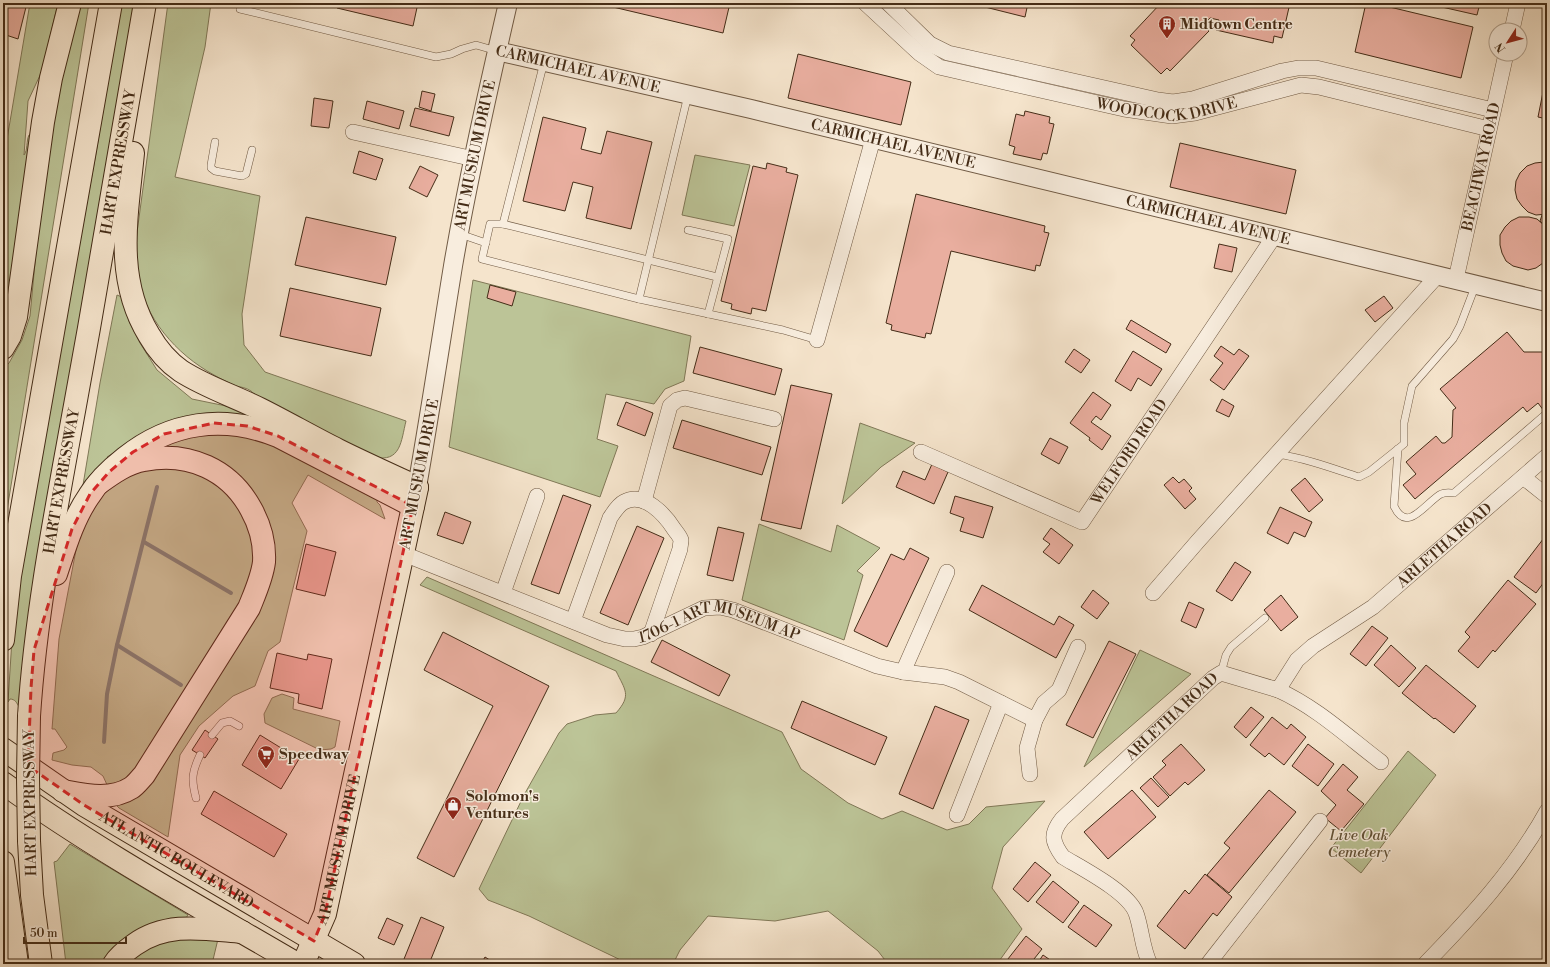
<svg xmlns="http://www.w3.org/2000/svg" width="1550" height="967" font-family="'Libre Bodoni',serif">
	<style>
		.green { fill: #bcc497; stroke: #807857 }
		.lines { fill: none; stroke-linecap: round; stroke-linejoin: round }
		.stream { stroke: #798473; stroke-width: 4 }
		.building { fill: #e9ae9f; stroke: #442c17 }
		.service-casing { stroke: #705a44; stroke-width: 8 }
		.minor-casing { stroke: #705a44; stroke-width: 16 }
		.tertiary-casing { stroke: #705a44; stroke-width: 20 }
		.primary-casing { stroke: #442c17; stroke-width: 24 }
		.motorway-casing { stroke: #442c17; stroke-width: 24 }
		.service { stroke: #f8edde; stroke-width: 7 }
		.minor { stroke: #f8edde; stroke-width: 15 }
		.tertiary { stroke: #f8edde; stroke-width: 18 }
		.primary { stroke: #f5e4cc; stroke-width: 22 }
		.motorway { stroke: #f5e4cc; stroke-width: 22 }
		.motorway-bridge-casing { stroke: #442c17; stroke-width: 24; stroke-linecap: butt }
		.motorway-bridge { stroke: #f5e4cc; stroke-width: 22 }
		.marked { fill: #d62828; fill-opacity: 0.2; stroke: #d62828; stroke-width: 3; stroke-dasharray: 8 5; stroke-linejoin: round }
		.labels { text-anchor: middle; stroke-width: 3; stroke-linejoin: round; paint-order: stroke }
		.poi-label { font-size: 15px; font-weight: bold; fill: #442c17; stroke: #f8edde; text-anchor: start }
		.street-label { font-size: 15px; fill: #442c17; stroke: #f8edde }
		.park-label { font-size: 15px; font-style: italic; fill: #625237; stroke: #f8edde }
	</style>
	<rect width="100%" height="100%" fill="#f5e4cc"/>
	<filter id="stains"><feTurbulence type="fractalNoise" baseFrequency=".005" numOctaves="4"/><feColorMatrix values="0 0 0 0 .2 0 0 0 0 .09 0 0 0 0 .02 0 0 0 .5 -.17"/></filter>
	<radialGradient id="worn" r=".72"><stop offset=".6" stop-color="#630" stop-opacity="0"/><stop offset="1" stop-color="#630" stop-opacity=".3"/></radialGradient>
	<g class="green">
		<path d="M30 3H58L42 71 28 101 24 155C28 150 26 141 29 135H31L8 299 3 324V163Z"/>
		<polygon points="80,3 89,3 3,535 3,369 9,363 22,340 30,316 38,231 57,98"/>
		<path d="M121 3H135L19 707C17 703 15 699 10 699L8 702 12 639 17 599 45 434 96 153Z"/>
		<path d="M168 3H211L205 47 175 177 260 196 242 314 244 345 265 372 406 421C401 441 401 463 374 457L260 403C257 400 254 393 251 391 247 388 241 387 236 386 229 383 221 379 214 375 176 354 144 318 137 273 136 263 137 251 136 240Z"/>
		<polygon points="695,155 750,165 734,226 682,215"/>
		<polygon points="473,280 691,336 684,381 665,389 654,404 606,394 597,439 618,446 600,497 449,447"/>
		<polygon points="117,295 124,298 129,321 140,343 157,370 192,399 231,407 255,419 139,437 107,457 109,460 83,485 100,383"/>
		<polygon points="860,423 915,443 881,467 842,504"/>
		<polygon points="204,432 262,438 377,496 377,502 380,505 385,519 308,475 292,503 307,531 280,642 268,651 255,686 233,696 199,726 180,755 168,837 119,808 113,802 248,620 261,514 180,448 168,448 165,445"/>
		<polygon points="144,466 202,471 243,506 257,556 246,601 136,774 108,787 103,776 91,767 72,765 52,760 53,753 64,750 67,747 55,729 52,729 59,639 80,529 98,496"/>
		<polygon points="759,524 831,552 837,525 880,548 857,571 863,575 844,640 742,600"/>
		<path d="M427 577 782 732 801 769 848 803 882 819 902 811 947 830 969 824 986 807 1045 801 1003 847 992 888 1022 929 997 964H888L878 951 828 911 775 921 708 916 680 950 673 964H629L529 916 488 900 479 889 524 795 559 733 567 724 595 715 616 713C632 695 625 690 616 671L420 585Z"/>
		<polygon points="1140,650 1191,674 1084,767"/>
		<polygon points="282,694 294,698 293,709 340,721 335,747 331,749 320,750 265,723 264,714 272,698"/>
		<polygon points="1408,751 1436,775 1361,873 1331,848"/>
		<polygon points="70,844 188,915 184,921 107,964 66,964 54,862 57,861"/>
		<polygon points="156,939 218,939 212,964 123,964"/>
	</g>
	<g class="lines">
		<g class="stream">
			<polyline points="144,542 231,593"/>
			<polyline points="117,645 181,685"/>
			<polyline points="104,742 107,694 117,645 157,487"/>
		</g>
	</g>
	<g class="building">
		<polygon points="3,3 27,3 18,39 3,34"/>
		<polygon points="339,3 418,3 413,26 337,8"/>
		<polygon points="596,3 730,3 723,33"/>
		<polygon points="982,3 1028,3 1025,17 981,6"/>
		<polygon points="1161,3 1290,3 1282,38 1274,36 1273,43 1216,30 1219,20 1210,18 1203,25 1209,31 1170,71 1167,68 1161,74 1131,45 1135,40 1130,36"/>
		<polygon points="1366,3 1373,3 1473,27 1461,78 1355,52"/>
		<polygon points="1433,3 1480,3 1477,15 1433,5"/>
		<polygon points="798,54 911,82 901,125 788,98"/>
		<polygon points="1547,72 1547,119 1538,117"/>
		<polygon points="422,91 435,94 431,111 419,107"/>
		<polygon points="314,98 333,101 329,128 311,126"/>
		<polygon points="367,101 404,111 399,129 363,119"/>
		<polygon points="415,108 454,117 449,136 410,126"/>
		<polygon points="1025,111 1050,117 1049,123 1054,124 1047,154 1043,153 1041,160 1013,154 1015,147 1009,145 1016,114 1024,116"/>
		<polygon points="543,117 586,128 581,149 601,154 607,131 652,142 631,229 586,218 593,187 573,182 565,211 523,201"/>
		<polygon points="1180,143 1296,170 1286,214 1170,187"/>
		<polygon points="359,151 383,159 376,180 353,173"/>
		<polygon points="1544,162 1547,163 1547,214 1536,215 1528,212 1522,206 1517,199 1515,190 1516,181 1520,173 1527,166 1535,163"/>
		<polygon points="767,163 787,168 786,172 798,175 766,311 752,308 751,314 731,309 732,304 721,301 753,166 766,169"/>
		<polygon points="420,166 438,175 427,197 409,188"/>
		<polygon points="916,194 1045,226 1044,232 1049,233 1040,266 1036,265 1035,271 951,251 931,334 926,333 925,338 891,330 892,325 886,323"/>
		<polygon points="1547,214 1547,228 1540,221 1542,215"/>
		<polygon points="306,217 396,237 386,285 295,265"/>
		<polygon points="1519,217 1529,217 1537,219 1547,228 1547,259 1543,263 1536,268 1528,270 1513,266 1506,261 1502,253 1500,245 1500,235 1505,227 1511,221"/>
		<polygon points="1219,244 1237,248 1232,272 1214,268"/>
		<polygon points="490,285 516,292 512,306 487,298"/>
		<polygon points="290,288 381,308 371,356 280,336"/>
		<polygon points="1384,296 1393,308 1375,322 1365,310"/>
		<polygon points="1131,320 1171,344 1166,353 1126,329"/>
		<polygon points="1507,332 1524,352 1547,352 1547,408 1544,411 1538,403 1527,412 1523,407 1415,499 1403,485 1416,474 1406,462 1436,436 1442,443 1445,443 1452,437 1453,410 1456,408 1440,389"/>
		<polygon points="1221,346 1234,355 1239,349 1249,356 1224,390 1210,380 1223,363 1214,356"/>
		<polygon points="700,347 782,369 775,395 693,373"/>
		<polygon points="1074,349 1090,360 1081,373 1065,362"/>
		<polygon points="1133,351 1162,369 1151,386 1138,378 1131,391 1115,381"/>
		<polygon points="791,385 832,394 801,529 761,520"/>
		<polygon points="1093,392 1111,405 1101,420 1096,416 1091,422 1111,436 1102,450 1089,440 1090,438 1070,423"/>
		<polygon points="1222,399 1234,406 1229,417 1216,411"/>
		<polygon points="626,402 653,413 645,436 617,425"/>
		<polygon points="682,420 771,447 762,475 673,448"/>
		<polygon points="1050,438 1068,447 1059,464 1041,454"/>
		<polygon points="932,464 948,472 934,504 896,487 903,471 925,480"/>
		<polygon points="1173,477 1179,483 1184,479 1192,488 1189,491 1196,499 1185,509 1164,485"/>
		<polygon points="1305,478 1323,500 1309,512 1291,490"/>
		<polygon points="563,495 591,505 559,594 531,584"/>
		<polygon points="955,496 993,507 983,538 960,531 964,518 950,513"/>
		<polygon points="1280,507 1312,522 1305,537 1294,532 1288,544 1267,533"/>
		<polygon points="445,512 471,522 463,544 437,535"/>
		<polygon points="637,526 664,538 628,625 600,613"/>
		<polygon points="718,527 744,533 733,581 707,575"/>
		<polygon points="1051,528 1073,545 1059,564 1043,552 1050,544 1043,539"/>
		<polygon points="1547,534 1547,578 1536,593 1514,577"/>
		<polygon points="306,544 336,552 325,596 296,589"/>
		<polygon points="910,548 929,558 887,647 854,631 891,554 904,560"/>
		<polygon points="1235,562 1251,572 1232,601 1216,591"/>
		<polygon points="1508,580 1536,604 1495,652 1493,650 1478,668 1458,651 1470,637 1465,632"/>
		<polygon points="982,585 1054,625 1059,616 1074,625 1056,658 969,610"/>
		<polygon points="1093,590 1109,603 1097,619 1081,607"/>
		<polygon points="1281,595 1298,617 1281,631 1264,610"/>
		<polygon points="1189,602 1204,609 1196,628 1181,621"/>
		<polygon points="1372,626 1388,638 1366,666 1350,654"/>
		<polygon points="443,632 549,686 454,877 417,858 493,706 424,670"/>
		<polygon points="662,640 730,675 719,696 651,662"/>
		<polygon points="1109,641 1136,654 1093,738 1066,725"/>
		<polygon points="1391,645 1416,668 1399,687 1374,665"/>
		<polygon points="277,653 307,660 308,654 332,659 322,709 298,703 299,694 270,688"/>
		<polygon points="1426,665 1476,706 1454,733 1435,718 1434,719 1402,693"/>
		<polygon points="802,701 887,737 875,765 791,728"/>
		<polygon points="935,706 969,720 933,809 899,794"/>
		<polygon points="1251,707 1264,717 1246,738 1234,727"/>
		<polygon points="1272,717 1287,729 1291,724 1306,737 1284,765 1269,753 1265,757 1250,745"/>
		<polygon points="205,730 218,739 205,758 192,750"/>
		<polygon points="260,735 299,759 281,789 242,765"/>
		<polygon points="1181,744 1205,770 1188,785 1185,782 1170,796 1153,777 1166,765 1162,761"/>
		<polygon points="1308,744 1334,764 1318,786 1292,766"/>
		<polygon points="1343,764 1358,777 1347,790 1364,804 1341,831 1325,818 1336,805 1321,791"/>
		<polygon points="1151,778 1169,797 1158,807 1140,788"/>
		<polygon points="1132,790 1156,817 1108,859 1084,832"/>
		<polygon points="1269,790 1296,812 1229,893 1207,875 1230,848 1224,843"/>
		<polygon points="214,791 287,834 274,857 201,814"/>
		<polygon points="1035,862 1051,875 1028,902 1013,889"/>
		<polygon points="1205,874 1232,897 1217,916 1213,913 1185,949 1157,926 1185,890 1189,894"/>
		<polygon points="1053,881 1079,902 1063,923 1036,902"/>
		<polygon points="1084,905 1112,925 1096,947 1068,927"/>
		<polygon points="421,917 444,927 429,964 402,964"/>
		<polygon points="387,918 403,925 394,945 378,938"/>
		<polygon points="1026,936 1042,949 1030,964 1004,964"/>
		<polygon points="1043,955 1056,964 1037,964"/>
		<polygon points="485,957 496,964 481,964"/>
	</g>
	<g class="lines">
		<g class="service-casing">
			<g id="service">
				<polyline points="240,9 436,57 451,54 462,49 476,45 497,51"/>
				<polyline points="544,62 503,224 717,277"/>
				<polyline points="215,142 211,165 211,168 215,171 242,176 246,174 252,150"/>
				<polyline points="503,224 490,224 482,259 639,299 783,330 817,340"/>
				<polyline points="688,230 728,239 708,314"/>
				<polyline points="460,234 486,243"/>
				<polyline points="639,299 688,95"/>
				<path d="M1398 449 1394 506C1407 535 1426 502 1441 494 1445 492 1450 493 1454 493L1547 413"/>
				<path d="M1276 454C1305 458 1332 468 1359 477L1369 472 1404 444V423L1412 386 1453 339 1460 326 1476 284"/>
				<polyline points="1221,673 1226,655 1231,647 1265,618"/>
				<polyline points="212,735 222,723 230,721 239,726"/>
				<path d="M196 798C191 779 192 772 200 755"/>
			</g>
		</g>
		<g class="minor-casing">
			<g id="minor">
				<path id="s1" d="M865 3 919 53 939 67 1124 109 1172 116 1195 113 1301 85 1319 87 1489 129"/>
				<polyline points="888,3 930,44 948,53 1158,100 1173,102 1193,99 1282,71 1298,68 1316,68 1493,110"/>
				<polyline points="1512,30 1518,3"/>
				<polyline points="353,132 474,159"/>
				<path id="s2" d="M1456 279 1506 54"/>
				<polyline points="817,340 873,139"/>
				<path id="s3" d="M921 452 1082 522 1275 235"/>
				<polyline points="1523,477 1547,496"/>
				<polyline points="644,501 670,406 677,400 685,398 774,419"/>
				<path id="s4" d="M404 554 607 635 625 639H634L643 637 704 608 720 607 733 610 877 666 903 672 945 677 959 682 1035 720"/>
				<polyline points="503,593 537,496"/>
				<polyline points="1153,593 1198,541 1438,275"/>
				<path d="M573 621 610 518C614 512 618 505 624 502 644 491 665 515 674 529 676 532 680 536 681 540 681 543 680 546 680 549L651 634"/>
				<polyline points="903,672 947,572"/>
				<path d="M1278 690C1316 707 1348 737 1381 762"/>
				<polyline points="1030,774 1027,748 1035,720 1044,703 1059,690 1078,647"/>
				<polyline points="957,815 1001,703"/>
				<path id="s5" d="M1150 964C1142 948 1142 930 1136 913 1128 892 1083 869 1063 857 1052 842 1050 834 1062 819L1213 678 1221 673 1278 690 1297 660 1313 646 1373 607 1547 456"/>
				<polyline points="1208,964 1320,821"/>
				<path d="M1425 964C1471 917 1515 869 1547 811"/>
			</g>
		</g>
		<g class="tertiary-casing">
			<g id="tertiary">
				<path id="s6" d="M497 51 751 109 1547 302"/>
				<path id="s7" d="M417 487C430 413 441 340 453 266 468 178 488 90 508 3"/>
			</g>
		</g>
		<g class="primary-casing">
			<g id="primary">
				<path id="s8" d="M3 749 84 805 354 964"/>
				<path d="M3 783C96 850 198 906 297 964"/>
				<path id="s9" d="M303 964 325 914 417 488"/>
			</g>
		</g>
		<g class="motorway-casing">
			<g id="motorway">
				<path d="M133 153C127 216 114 278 149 335 157 349 168 362 181 371 206 387 234 396 260 409 286 422 312 437 338 450 364 463 391 475 417 487"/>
				<polyline points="3,348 10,336 16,317 43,122 51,78 70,3"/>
				<path d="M56 574C65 547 73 519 89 496 98 481 111 469 125 458 170 422 223 414 278 436L413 506"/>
				<polyline points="3,640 10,576 111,3"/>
				<path id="s10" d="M29 716C36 610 57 505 76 400 100 268 123 136 145 3"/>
				<path d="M63 791C85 795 111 801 131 788 136 785 140 779 144 775L249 608C255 593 262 578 264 562 265 543 260 525 251 509 230 470 189 451 144 460 127 463 113 473 99 483"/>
				<polyline points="29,841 32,895 41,964"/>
				<polyline points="3,862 17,964"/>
				<path d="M114 964C119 956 127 950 134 945 167 921 205 929 242 932"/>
			</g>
		</g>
		<use href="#service" class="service"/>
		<use href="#minor" class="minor"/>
		<use href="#tertiary" class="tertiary"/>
		<use href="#primary" class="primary"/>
		<use href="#motorway" class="motorway"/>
		<g class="motorway-bridge-casing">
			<polyline id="motorway-bridge" points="29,716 28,778 29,841"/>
		</g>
		<use href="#motorway-bridge" class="motorway-bridge"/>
	</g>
	<path class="marked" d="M214 423 247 426 278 436 413 506 325 914 314 941 84 805 28 766 31 688 34 650 72 529 90 494 109 472 133 452 164 434Z"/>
	<defs>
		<g id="building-pin" transform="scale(0.9)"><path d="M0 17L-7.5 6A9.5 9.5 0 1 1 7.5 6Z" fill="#8f2418" stroke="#f8edde"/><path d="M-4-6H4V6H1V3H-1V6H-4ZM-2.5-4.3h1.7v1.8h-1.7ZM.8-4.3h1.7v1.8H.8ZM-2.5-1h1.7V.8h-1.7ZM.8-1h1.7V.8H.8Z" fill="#fff"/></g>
		<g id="supermarket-pin" transform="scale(0.9)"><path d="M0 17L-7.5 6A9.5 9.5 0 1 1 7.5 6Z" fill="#8f2418" stroke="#f8edde"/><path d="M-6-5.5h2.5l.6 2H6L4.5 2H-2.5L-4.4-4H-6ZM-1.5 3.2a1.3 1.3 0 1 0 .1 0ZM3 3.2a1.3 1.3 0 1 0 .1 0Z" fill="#fff"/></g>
		<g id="shop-pin" transform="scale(0.9)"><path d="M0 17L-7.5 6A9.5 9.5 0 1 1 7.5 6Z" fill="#8f2418" stroke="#f8edde"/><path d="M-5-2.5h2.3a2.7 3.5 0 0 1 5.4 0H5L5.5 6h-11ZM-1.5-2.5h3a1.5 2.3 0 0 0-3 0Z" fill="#fff"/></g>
	</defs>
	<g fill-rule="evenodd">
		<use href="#building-pin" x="1167" y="24"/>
		<use href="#supermarket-pin" x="266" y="754"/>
		<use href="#shop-pin" x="453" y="805"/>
	</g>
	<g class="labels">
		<g class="poi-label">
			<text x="1180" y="29">Midtown Centre</text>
			<text x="279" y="759">Speedway</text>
			<text x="466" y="801">Solomon's<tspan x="466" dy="17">Ventures</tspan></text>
		</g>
		<g class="street-label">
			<text transform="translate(578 69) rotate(13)" y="5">CARMICHAEL AVENUE</text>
			<text dy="5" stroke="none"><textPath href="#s1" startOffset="331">WOODCOCK DRIVE</textPath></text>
			<text dy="5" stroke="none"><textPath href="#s6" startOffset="407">CARMICHAEL AVENUE</textPath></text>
			<text dy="5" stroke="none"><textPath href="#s7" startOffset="337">ART MUSEUM DRIVE</textPath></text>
			<text dy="5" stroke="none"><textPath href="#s10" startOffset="561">HART EXPRESSWAY</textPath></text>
			<text dy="5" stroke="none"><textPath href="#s2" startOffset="115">BEACHWAY ROAD</textPath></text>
			<text dy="5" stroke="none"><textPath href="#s6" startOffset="731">CARMICHAEL AVENUE</textPath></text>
			<text dy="5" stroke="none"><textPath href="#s3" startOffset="260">WELFORD ROAD</textPath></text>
			<text transform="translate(419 474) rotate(-79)" y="5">ART MUSEUM DRIVE</text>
			<text dy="5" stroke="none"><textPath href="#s10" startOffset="237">HART EXPRESSWAY</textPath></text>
			<text dy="5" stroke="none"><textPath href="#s5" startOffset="687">ARLETHA ROAD</textPath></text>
			<text dy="5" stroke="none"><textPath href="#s4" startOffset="337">1706-1 ART MUSEUM AP</textPath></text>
			<text dy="5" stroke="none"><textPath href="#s5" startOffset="339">ARLETHA ROAD</textPath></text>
			<text transform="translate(30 803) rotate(-91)" y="5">HART EXPRESSWAY</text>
			<text dy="5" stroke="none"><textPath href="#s9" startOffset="121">ART MUSEUM DRIVE</textPath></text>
			<text dy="5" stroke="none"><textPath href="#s8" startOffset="206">ATLANTIC BOULEVARD</textPath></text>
		</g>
		<g class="park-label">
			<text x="1359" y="840">Live Oak<tspan x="1359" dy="17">Cemetery</tspan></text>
		</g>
	</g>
	<rect width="1550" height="967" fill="none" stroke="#f5e4cc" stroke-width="16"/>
	<rect x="4" y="4" width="1542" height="959" fill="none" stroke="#442c17" stroke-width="2"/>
	<rect x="8" y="8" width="1534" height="951" fill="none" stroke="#442c17"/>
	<g transform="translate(1508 42) rotate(234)"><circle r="19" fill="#f8edde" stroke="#b0a08e"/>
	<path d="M0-3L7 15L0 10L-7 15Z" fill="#8f2418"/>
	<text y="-6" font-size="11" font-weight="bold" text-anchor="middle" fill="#442c17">N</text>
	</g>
	<path d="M24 937v6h102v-6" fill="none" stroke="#442c17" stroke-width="2"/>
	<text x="30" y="937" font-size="12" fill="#442c17" stroke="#f8edde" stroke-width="3" paint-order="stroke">50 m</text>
	<rect width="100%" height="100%" filter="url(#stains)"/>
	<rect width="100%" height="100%" fill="url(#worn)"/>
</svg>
